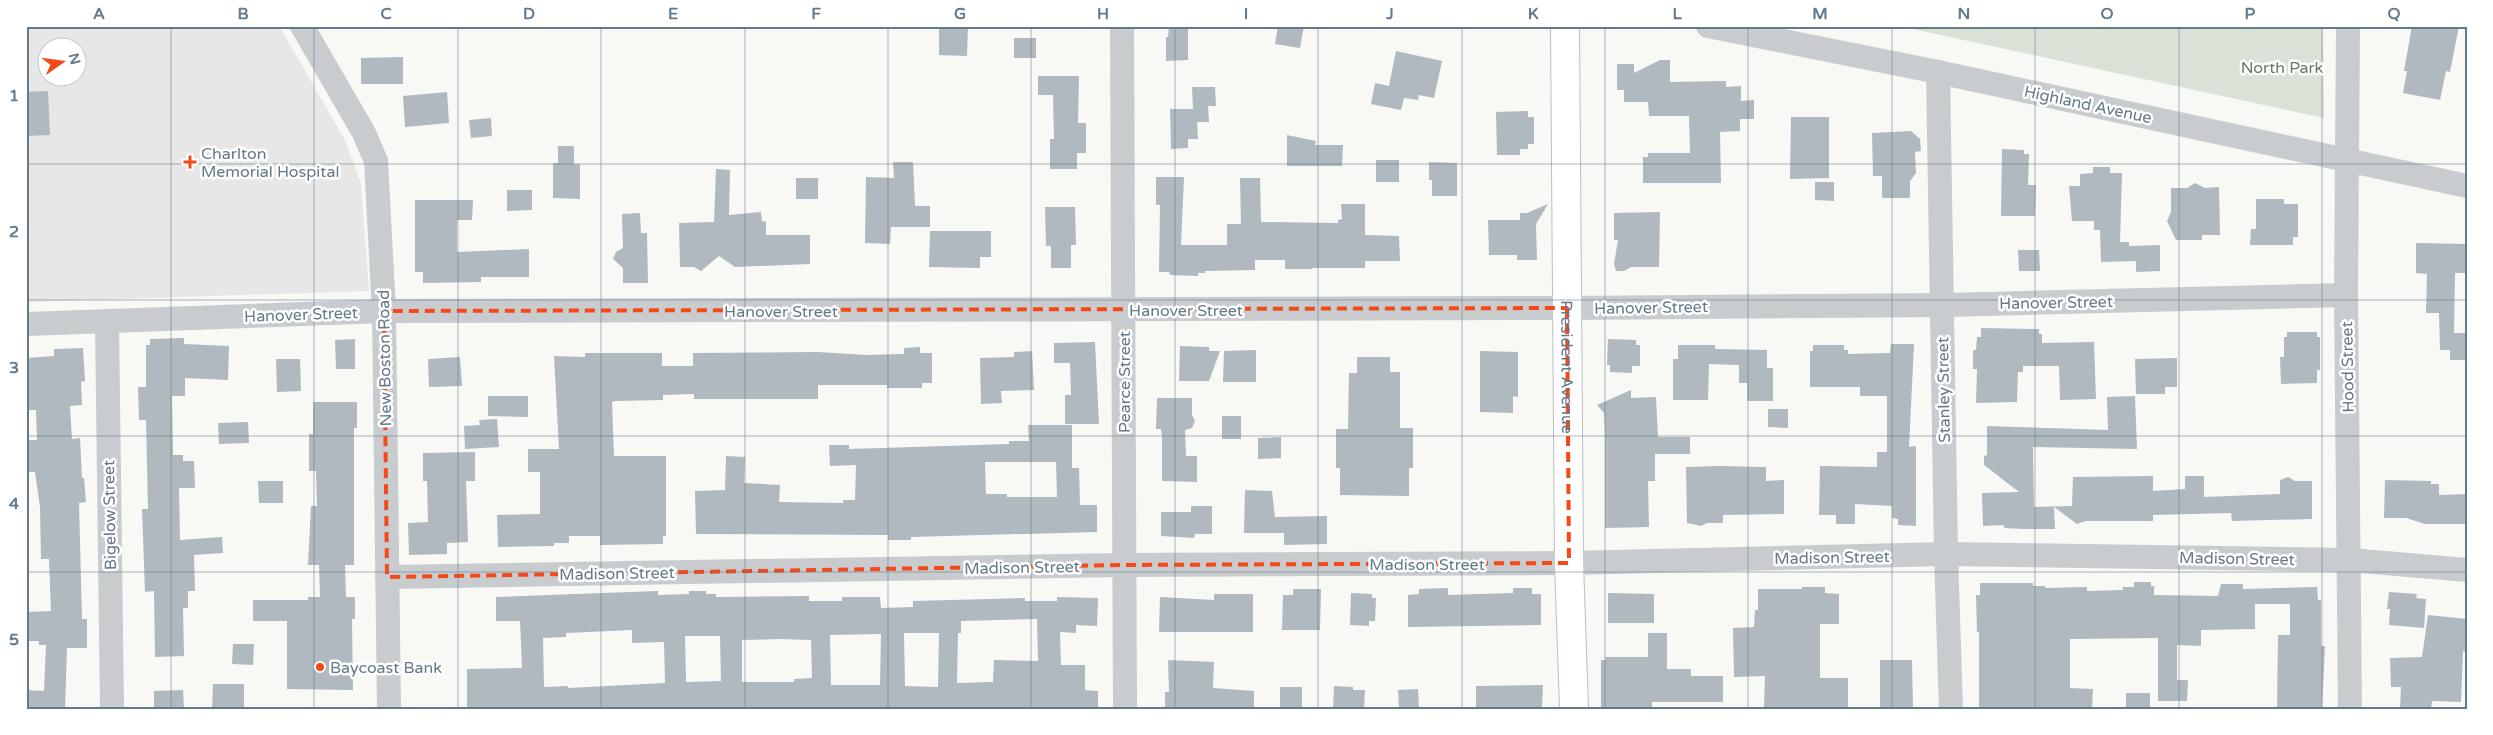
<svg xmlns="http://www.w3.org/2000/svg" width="2493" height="735" font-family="'Varela Round',sans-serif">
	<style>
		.built { fill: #e6e7e6; fill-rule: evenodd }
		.green { fill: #dae1d6 }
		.building { fill: #b0b9bf; fill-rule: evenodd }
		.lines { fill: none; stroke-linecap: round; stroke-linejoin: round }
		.major-casing { stroke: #bbbfc3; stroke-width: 30 }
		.minor { stroke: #c8cccf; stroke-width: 24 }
		.major { stroke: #fff; stroke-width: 28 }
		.marked { fill: none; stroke: #f54919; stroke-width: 4; stroke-dasharray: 10 6; stroke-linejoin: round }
		.grid { fill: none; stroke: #647989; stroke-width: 1; stroke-opacity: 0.55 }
		.poi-dot { fill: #f54919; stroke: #fff; stroke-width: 2 }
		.labels { text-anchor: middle; stroke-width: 5; stroke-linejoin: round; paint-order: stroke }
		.park-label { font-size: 16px; fill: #667a60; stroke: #fff }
		.street-label { font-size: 16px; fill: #647989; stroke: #fff }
		.poi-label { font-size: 16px; fill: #647989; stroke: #fff; text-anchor: start }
		.neatline { fill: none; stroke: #647989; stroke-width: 2 }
		.grid-label { font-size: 16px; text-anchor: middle; font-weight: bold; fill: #647989 }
	</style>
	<rect width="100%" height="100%" fill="#f8f8f5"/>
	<path class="built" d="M26 26H279L345 140 361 184 369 291 26 302ZM48 48H78V78H48Z"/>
	<polygon class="green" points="1899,26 2323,26 2324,118"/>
	<g class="building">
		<polygon points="939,26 968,26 967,56 939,55"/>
		<polygon points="1169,26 1188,26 1188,60 1166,61 1166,37 1168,37"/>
		<polygon points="1278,26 1304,26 1300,48 1275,44"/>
		<polygon points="2412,26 2459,26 2450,72 2446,71 2440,100 2403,93 2407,71 2404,71"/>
		<rect x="1014" y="38" width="22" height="20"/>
		<polygon points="1396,51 1442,61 1434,98 1419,95 1418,100 1404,98 1401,110 1371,104 1375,83 1389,86"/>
		<polygon points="403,57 403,84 361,84 361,58"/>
		<polygon points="1660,60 1670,60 1670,82 1726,81 1726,87 1741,86 1741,101 1754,100 1754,119 1740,119 1740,131 1720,132 1721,183 1643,183 1643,157 1648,157 1648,153 1690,153 1689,116 1649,116 1648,102 1624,102 1624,90 1617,90 1617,64 1634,64 1634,73"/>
		<polygon points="1038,76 1079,76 1078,123 1086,123 1086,153 1077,153 1077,169 1050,169 1050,139 1054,139 1053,95 1038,95"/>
		<polygon points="1192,87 1215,87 1216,106 1208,106 1209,122 1197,122 1198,139 1188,139 1188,148 1171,149 1170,109 1193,109"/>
		<polygon points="48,91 50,135 26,136 26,92"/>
		<polygon points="447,92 449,123 405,127 403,96"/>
		<polygon points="1528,111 1528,117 1534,117 1534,144 1528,144 1528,149 1520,149 1520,155 1497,155 1496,112"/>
		<polygon points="1791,117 1829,117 1829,178 1790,179"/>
		<polygon points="491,118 492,136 471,138 469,120"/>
		<polygon points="1911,131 1920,139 1921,151 1915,152 1916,173 1910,181 1910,198 1882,198 1882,176 1873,176 1872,133"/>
		<polygon points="1287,135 1316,141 1315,145 1343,145 1342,166 1287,166"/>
		<polygon points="558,146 574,146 574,164 580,164 580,199 553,198 553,163 558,163"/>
		<polygon points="2002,149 2024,150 2024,154 2029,154 2028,185 2036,185 2035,216 2001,216"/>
		<rect x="1376" y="160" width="23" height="22"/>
		<polygon points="893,162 913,162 915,206 930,206 930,227 891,227 890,244 865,243 866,177 894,178"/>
		<polygon points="1429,162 1457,163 1457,196 1432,196 1432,180 1429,180"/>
		<polygon points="2093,167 2110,167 2110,173 2122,173 2120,242 2129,242 2129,246 2160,245 2160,271 2136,272 2136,261 2101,262 2100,230 2094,230 2094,221 2072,221 2069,186 2080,186 2080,174 2093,173"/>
		<polygon points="716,169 730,170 729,215 761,212 762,221 766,222 766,235 810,235 810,264 735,267 719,256 701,271 694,267 680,267 679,223 714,222"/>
		<polygon points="1156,177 1184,177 1181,245 1227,245 1227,224 1241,224 1240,178 1260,178 1261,222 1338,223 1338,220 1342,219 1341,204 1365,204 1365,235 1399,236 1400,261 1365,261 1365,268 1312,268 1312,269 1285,269 1285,260 1255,260 1255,270 1205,271 1205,273 1198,273 1198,276 1170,275 1169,272 1159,272 1160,205 1156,205"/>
		<rect x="796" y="178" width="22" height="21"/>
		<polygon points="1815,182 1834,182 1834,201 1815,200"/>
		<polygon points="2195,183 2205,188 2219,187 2220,235 2202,235 2202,240 2176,240 2167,221 2171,212 2171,188 2187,188"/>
		<polygon points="507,190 532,190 532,210 507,211"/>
		<polygon points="2256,199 2284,199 2284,204 2298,204 2298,237 2293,237 2293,245 2250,245 2251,229 2256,229"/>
		<polygon points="415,200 473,200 472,220 457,220 457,252 529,249 529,277 481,277 481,282 423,283 423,272 415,272"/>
		<polygon points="1548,204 1536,224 1537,260 1517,260 1517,255 1489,255 1488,220 1520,220 1520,213 1527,213"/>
		<polygon points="1045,207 1075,207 1076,245 1071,245 1071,268 1051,268 1051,246 1046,246"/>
		<polygon points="1660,212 1659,267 1631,267 1624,271 1616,271 1614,264 1618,240 1614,240 1614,213"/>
		<polygon points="640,213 641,233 647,233 648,283 623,283 623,268 613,259 616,252 623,248 622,214"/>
		<polygon points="930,231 991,231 991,257 980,257 980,268 929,267"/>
		<polygon points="2416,243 2467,244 2467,273 2455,273 2454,333 2467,333 2467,360 2450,360 2450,350 2440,350 2439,313 2426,313 2427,274 2416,273"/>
		<polygon points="2018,250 2039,250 2040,271 2019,271"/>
		<polygon points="1981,328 2039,329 2039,334 2042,334 2042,343 2094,342 2096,399 2060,400 2059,366 2023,366 2023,372 2018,372 2017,402 1976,403 1977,369 1973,369 1973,350 1976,350 1977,337 1981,337"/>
		<polygon points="2287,332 2317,332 2317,337 2320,337 2320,370 2317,370 2317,383 2281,384 2280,357 2284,357 2284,337 2287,337"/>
		<polygon points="184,338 184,344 229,346 228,380 185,378 185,396 172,396 173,455 183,455 183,461 194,461 195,488 179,488 180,540 222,537 223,553 194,555 195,591 188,591 188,608 183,608 184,656 155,657 154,591 145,592 142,509 148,509 146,420 139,420 138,387 146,387 146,345 150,345 150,339"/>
		<polygon points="355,339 355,369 336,369 335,340"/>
		<polygon points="1608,339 1636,340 1636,345 1640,345 1640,366 1632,366 1632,373 1610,372 1610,365 1607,365"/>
		<polygon points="1095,342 1099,424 1065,424 1065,395 1071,395 1070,363 1054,363 1054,343"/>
		<polygon points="1891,344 1914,344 1909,447 1916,446 1916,526 1898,525 1898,519 1892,518 1892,506 1855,504 1855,524 1836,524 1836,515 1819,515 1820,466 1877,467 1877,452 1887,452 1887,396 1860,396 1860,387 1810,387 1810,351 1813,351 1813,345 1844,345 1844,350 1848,350 1848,354 1890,353"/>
		<polygon points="1678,345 1715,345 1715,349 1767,350 1767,368 1773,368 1773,401 1747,401 1747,383 1739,383 1739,365 1709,364 1708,400 1673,400 1673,359 1678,359"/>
		<polygon points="1180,346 1209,347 1209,351 1220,351 1209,381 1179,381"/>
		<polygon points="920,347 920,353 932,353 932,383 922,383 922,388 887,388 887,385 818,385 818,399 694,399 694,394 663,395 663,400 615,401 612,402 614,456 666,456 666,536 663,536 663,544 600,545 600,536 569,536 569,543 554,543 554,546 498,547 497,515 540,514 540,472 528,472 528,449 559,449 554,356 585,357 585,353 662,353 662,366 693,366 693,353 818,352 866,355 904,354 904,348"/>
		<polygon points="83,348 85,381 81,382 82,405 70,406 72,439 80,438 82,478 84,478 86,502 79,503 82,619 87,619 87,648 67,648 65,709 26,709 26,690 44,691 46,645 39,645 39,641 26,641 26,612 51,611 49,559 41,559 40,507 35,472 28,472 27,440 37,440 36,410 26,410 26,358 54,356 54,349"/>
		<polygon points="1256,350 1256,382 1223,382 1224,351"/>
		<polygon points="1032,351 1034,390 1001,391 1002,403 981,404 980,358 1014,357 1014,352"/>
		<polygon points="1480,351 1518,352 1518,397 1513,396 1513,413 1480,412"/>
		<polygon points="460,357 462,386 429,387 428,359"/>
		<polygon points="1357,357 1390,357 1390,372 1400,372 1400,428 1413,428 1413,468 1409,468 1409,496 1340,495 1340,468 1336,468 1336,429 1348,429 1349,373 1357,373"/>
		<polygon points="2177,358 2177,387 2165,387 2165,394 2136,394 2135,359"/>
		<polygon points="276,359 300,359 301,391 277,392"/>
		<polygon points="1631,390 1631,398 1656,397 1658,437 1690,437 1690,454 1655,454 1655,481 1648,481 1649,527 1605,528 1605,429 1604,413 1597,405"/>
		<polygon points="488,396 528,396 528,417 488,416"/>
		<polygon points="2135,396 2137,449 2033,447 2034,507 2072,506 2073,477 2153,476 2153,491 2185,489 2185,476 2204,476 2204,497 2280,494 2280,480 2288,477 2295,481 2312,481 2312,519 2232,521 2231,513 2153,515 2153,521 2086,521 2077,524 2054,507 2055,529 2024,529 2005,528 2003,525 1983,526 1982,493 2019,492 1984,465 1984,456 1987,455 1987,426 2108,430 2107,397"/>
		<polygon points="1157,398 1192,398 1192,415 1195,421 1192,428 1185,430 1186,456 1197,456 1197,482 1162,481 1162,438 1161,429 1156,429"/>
		<polygon points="313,402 357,402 357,428 354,428 354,565 345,565 346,597 355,597 355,619 352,619 353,690 287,689 287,621 253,621 253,600 308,600 308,597 320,597 319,565 308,565 311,506 317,506 316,471 309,471 309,434 313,434"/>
		<polygon points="1768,409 1788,409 1788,428 1768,427"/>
		<rect x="1222" y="416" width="19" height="23"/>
		<polygon points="497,419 499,447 465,449 464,426 480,425 479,420"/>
		<polygon points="248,422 249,443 219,444 218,423"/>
		<path d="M1028 425H1072V468H1079L1080 505H1097V532L911 537V540H888V535L696 534 695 491 725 490 726 456 745 457 744 483 780 485 779 502 843 503V500H855L856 465 830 466 829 445H849V449L1009 444V441H1029ZM985 462H1056L1057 497H1007V494H986Z"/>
		<polygon points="1281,437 1281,458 1258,459 1258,438"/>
		<polygon points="475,452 475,481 466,481 468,542 447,543 447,554 409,555 408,523 428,522 427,481 423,481 423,453"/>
		<polygon points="1721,466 1766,467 1766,481 1784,480 1784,514 1723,515 1723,523 1707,523 1701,526 1687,523 1686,467"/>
		<polygon points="2385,480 2431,481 2431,484 2439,484 2439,495 2467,494 2467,524 2425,524 2406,518 2384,518"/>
		<polygon points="258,481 283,481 283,503 259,503"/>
		<polygon points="1245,490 1272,491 1275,517 1327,516 1327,544 1284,545 1284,533 1244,533"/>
		<polygon points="1191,506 1212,506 1212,534 1195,534 1194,538 1161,536 1161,512 1191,512"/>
		<polygon points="2134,582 2151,582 2151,586 2154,586 2154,595 2218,596 2221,584 2243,584 2243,589 2317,587 2318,600 2321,600 2321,646 2325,646 2322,709 2277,709 2278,635 2290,635 2290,604 2255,604 2255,629 2201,630 2201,646 2177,645 2177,680 2188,680 2187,701 2158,701 2158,638 2070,639 2070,688 2093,689 2092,709 1979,709 1979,632 1977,632 1976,595 1980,595 1980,583 2033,583 2033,586 2045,586 2045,588 2087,587 2087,591 2123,590 2123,587 2134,587"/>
		<polygon points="1802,587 1825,587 1825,593 1839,594 1839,624 1820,624 1820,678 1848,678 1848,709 1764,708 1765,676 1734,677 1733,628 1754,627 1755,610 1758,610 1758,589 1802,589"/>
		<polygon points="1448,588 1448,595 1513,593 1513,588 1532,588 1532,594 1541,594 1541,625 1408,627 1408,595 1419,594 1419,589"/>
		<polygon points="1293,589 1321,589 1320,630 1282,630 1283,595 1293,595"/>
		<path d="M658 591V595L689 594V591H706V594H716V597L809 596V601H842V597H880L881 608 913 607V601L1025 598V601H1057V597L1098 598 1097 626 1076 625V633L1060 632 1061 665H1085V690L1098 691V709H467V669L522 668 520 621H496V597ZM1037 619 1038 661 994 660 993 682 957 683 958 633H961V621ZM632 630V643L664 642 665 683 568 688V686L544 687 543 638 566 637V633ZM904 633H939L938 687 905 686ZM881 634 880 685H831L830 635ZM685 636H720L721 681 686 682ZM780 639 811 640 812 678 794 679V682H742V640Z"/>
		<polygon points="2389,592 2417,594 2416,598 2426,599 2424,628 2389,625 2390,609 2387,609"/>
		<polygon points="1351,593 1372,594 1372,598 1376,598 1375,621 1369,621 1369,626 1350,625"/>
		<polygon points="1608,593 1654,594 1654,623 1608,623"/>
		<polygon points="1214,594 1253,594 1253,632 1159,632 1160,597 1214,600"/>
		<polygon points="2428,615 2467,619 2467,652 2463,651 2461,702 2432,701 2431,709 2400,709 2401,687 2391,687 2390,658 2422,657"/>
		<polygon points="1648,633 1667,633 1667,669 1691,669 1691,676 1723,676 1723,702 1652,702 1652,709 1601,709 1601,660 1606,660 1605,657 1648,657"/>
		<polygon points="233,644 254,644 253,665 232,664"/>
		<polygon points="1168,660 1214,662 1213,688 1254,691 1254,709 1165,709 1165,692 1169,692"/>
		<polygon points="1880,660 1912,660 1913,709 1880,709"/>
		<polygon points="213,684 244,684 244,709 212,709"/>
		<polygon points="1543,685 1542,709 1476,709 1476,686"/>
		<polygon points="1334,686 1353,687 1353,690 1365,690 1364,709 1333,709"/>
		<rect x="1280" y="687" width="22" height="22"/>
		<polygon points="1418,689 1419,709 1399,709 1398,690"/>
		<polygon points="183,690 184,709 154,709 154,691"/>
		<rect x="2126" y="693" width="24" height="16"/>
	</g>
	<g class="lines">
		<g class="major-casing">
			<g id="major">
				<path id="s1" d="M1565 26 1569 563 1574 709"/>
			</g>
		</g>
		<g class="minor">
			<polyline points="302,26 364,133 376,161 384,311 389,709"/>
			<polyline points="1122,26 1125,709"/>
			<polyline points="1708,26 1938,72 2467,186"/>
			<polyline points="2348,26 2346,295 2350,709"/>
			<polyline points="1938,72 1946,554 1951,709"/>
			<polyline points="107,321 112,709"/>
			<polyline points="26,324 384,311 1567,308 1946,305 2346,295"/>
			<polyline points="387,577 1124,565 1569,563 1946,554 2350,560 2467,570"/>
		</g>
		<use href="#major" class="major"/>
	</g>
	<path class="marked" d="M1567 308 1569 563 1124 565 387 577 384 311Z"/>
	<path class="grid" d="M171 26V709M314 26V709M458 26V709M601 26V709M745 26V709M888 26V709M1031 26V709M1175 26V709M1318 26V709M1462 26V709M1605 26V709M1748 26V709M1892 26V709M2035 26V709M2179 26V709M2322 26V709M26 164H2467M26 300H2467M26 436H2467M26 572H2467"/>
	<g class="poi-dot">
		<path d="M187.5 154.5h5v5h5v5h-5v5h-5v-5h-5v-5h5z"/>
		<circle cx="320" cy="667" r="5"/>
	</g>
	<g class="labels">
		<g class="park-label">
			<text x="2282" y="73">North Park</text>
		</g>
		<g class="street-label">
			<text transform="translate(2088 104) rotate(12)" y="6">Highland Avenue</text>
			<text transform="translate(2056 302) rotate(-1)" y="6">Hanover Street</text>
			<text transform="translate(1651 307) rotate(-1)" y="6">Hanover Street</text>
			<text x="1186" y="316">Hanover Street</text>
			<text x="781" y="317">Hanover Street</text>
			<text transform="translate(301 314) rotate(-2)" y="6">Hanover Street</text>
			<text transform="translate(384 358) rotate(-91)" y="6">New Boston Road</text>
			<text transform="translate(2347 367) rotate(-91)" y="6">Hood Street</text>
			<text dy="6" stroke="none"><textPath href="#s1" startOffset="341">President Avenue</textPath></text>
			<text transform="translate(1124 382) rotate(-90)" y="6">Pearce Street</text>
			<text transform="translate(1943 390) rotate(-91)" y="6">Stanley Street</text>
			<text transform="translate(109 515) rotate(-91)" y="6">Bigelow Street</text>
			<text transform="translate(1832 557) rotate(-1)" y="6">Madison Street</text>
			<text transform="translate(2237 558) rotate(1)" y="6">Madison Street</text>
			<text x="1427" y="570">Madison Street</text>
			<text transform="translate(1022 567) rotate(-1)" y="6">Madison Street</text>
			<text transform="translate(617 573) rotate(-1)" y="6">Madison Street</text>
		</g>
		<g class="poi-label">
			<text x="201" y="159">Charlton<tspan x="201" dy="18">Memorial Hospital</tspan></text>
			<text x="330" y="673">Baycoast Bank</text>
		</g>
	</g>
	<rect width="2493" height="735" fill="none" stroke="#ffffff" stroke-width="55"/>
	<g transform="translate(62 62) rotate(76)"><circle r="24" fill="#ffffff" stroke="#c1c9d0"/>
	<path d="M0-4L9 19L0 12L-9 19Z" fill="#f54919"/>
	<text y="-8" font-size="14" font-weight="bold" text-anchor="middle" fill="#647989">N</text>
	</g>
	<rect x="28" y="28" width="2438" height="680" class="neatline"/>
	<g class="grid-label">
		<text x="99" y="19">A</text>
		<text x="243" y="19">B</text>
		<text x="386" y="19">C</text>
		<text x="529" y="19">D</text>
		<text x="673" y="19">E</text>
		<text x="816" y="19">F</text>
		<text x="960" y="19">G</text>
		<text x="1103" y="19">H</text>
		<text x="1246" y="19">I</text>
		<text x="1390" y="19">J</text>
		<text x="1533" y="19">K</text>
		<text x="1677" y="19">L</text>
		<text x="1820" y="19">M</text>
		<text x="1964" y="19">N</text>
		<text x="2107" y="19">O</text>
		<text x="2250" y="19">P</text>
		<text x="2394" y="19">Q</text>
		<text x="14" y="101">1</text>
		<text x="14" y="237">2</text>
		<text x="14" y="373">3</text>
		<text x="14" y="509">4</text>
		<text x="14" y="645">5</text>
	</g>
</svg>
